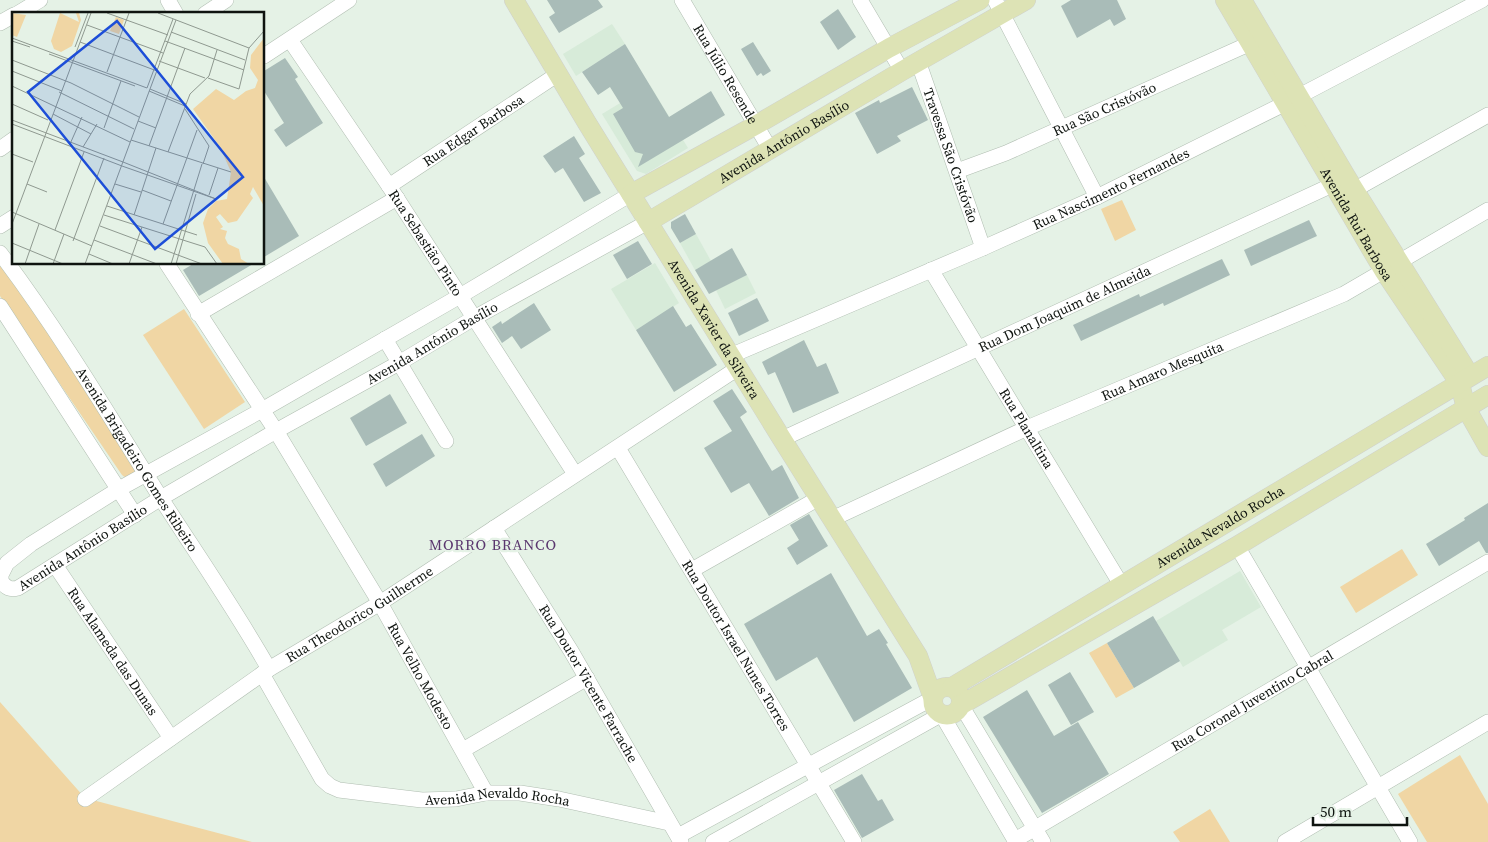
<svg xmlns="http://www.w3.org/2000/svg" width="1488" height="842" font-family="'Source Serif 4',serif">
	<style>
		.built { fill: #d7ebd9 }
		.green { fill: #f0d6a4 }
		.building { fill: #a9bcb8 }
		.lines { fill: none; stroke-linecap: round; stroke-linejoin: round }
		.minor-casing { stroke: #b1beb2; stroke-width: 16 }
		.major-casing { stroke: #cfd0cf; stroke-width: 20 }
		.minor { stroke: #fff; stroke-width: 15 }
		.major { stroke: #dde3b5; stroke-width: 19 }
		.labels { text-anchor: middle; stroke-width: 4.5; stroke-linejoin: round; paint-order: stroke }
		.street-label { font-size: 14px; fill: #0f1410; stroke: #e5f2e6 }
		.neighbourhood-label { font-size: 15px; letter-spacing: 1px; fill: #5a366e; stroke: #e5f2e6 }
		.inset-road { fill: none; stroke: #8f9990; stroke-width: 1 }
		.view { fill: #1d4ed8; fill-opacity: 0.15; stroke: #1d4ed8; stroke-width: 2.5 }
		.inset-edge { fill: none; stroke: #0f1410; stroke-width: 2.5 }
	</style>
	<rect width="100%" height="100%" fill="#e5f2e6"/>
	<g class="built">
		<polygon points="612,24 625,44 576,76 563,54"/>
		<polygon points="650,85 688,148 646,174 637,171 602,114"/>
		<polygon points="696,234 711,261 695,270 680,243"/>
		<polygon points="655,263 679,303 636,330 611,289"/>
		<polygon points="747,275 756,293 725,309 716,290"/>
		<polygon points="1240,571 1261,607 1222,630 1228,640 1183,667 1156,621"/>
	</g>
	<g class="green">
		<polygon points="1122,200 1136,230 1115,241 1101,209"/>
		<polygon points="0,259 137,470 126,478 122,475 0,296"/>
		<polygon points="184,309 245,402 204,429 143,335"/>
		<polygon points="1402,549 1418,575 1356,613 1340,587"/>
		<polygon points="1107,643 1134,688 1116,698 1089,653"/>
		<polygon points="0,702 85,798 252,842 0,842"/>
		<polygon points="1460,755 1488,804 1488,842 1427,842 1398,794"/>
		<polygon points="1210,809 1230,842 1180,842 1173,832"/>
	</g>
	<g class="building">
		<polygon points="547,0 598,0 603,7 559,33 549,17 555,13"/>
		<polygon points="1071,0 1117,0 1126,19 1114,26 1110,19 1077,38 1061,6"/>
		<polygon points="838,9 856,37 838,50 820,22"/>
		<polygon points="753,42 771,71 763,76 761,73 757,76 741,49"/>
		<polygon points="625,44 669,117 711,91 725,115 638,167 643,154 635,152 613,114 623,108 610,87 598,95 582,72"/>
		<polygon points="285,58 298,77 295,79 323,123 286,147 274,130 284,123 264,91 264,71"/>
		<polygon points="912,87 928,120 897,136 901,141 877,154 855,113 879,100 880,103"/>
		<polygon points="574,136 585,154 579,158 601,193 584,202 563,168 555,173 543,156"/>
		<polygon points="264,177 299,236 264,257"/>
		<polygon points="685,214 696,234 680,243 671,228 671,222"/>
		<polygon points="1309,220 1317,236 1251,266 1244,250"/>
		<polygon points="638,241 652,264 627,279 613,255"/>
		<polygon points="732,248 747,275 709,294 695,270"/>
		<polygon points="1222,259 1230,275 1164,306 1163,303 1081,341 1073,325 1139,294 1140,297"/>
		<polygon points="193,264 253,264 199,296 183,270"/>
		<polygon points="757,298 769,321 739,336 728,313"/>
		<polygon points="534,303 551,330 521,349 512,336 502,343 492,327 501,321 502,324"/>
		<polygon points="673,306 686,327 691,324 717,365 674,392 636,330"/>
		<polygon points="804,340 817,367 826,363 839,393 793,413 775,372 768,375 762,362"/>
		<polygon points="732,389 747,412 740,417 772,471 782,465 799,498 769,516 749,483 731,493 704,448 732,431 713,401"/>
		<polygon points="390,394 407,423 366,446 350,418"/>
		<polygon points="422,434 435,456 386,487 373,464"/>
		<polygon points="1488,503 1488,553 1486,553 1479,541 1439,566 1426,544 1465,520 1464,518"/>
		<polygon points="809,514 828,546 797,565 787,548 799,540 790,525"/>
		<polygon points="831,573 867,636 879,629 888,643 886,644 912,688 854,722 817,657 776,681 744,624"/>
		<polygon points="1153,616 1180,661 1134,688 1107,643"/>
		<polygon points="1070,672 1094,712 1071,725 1048,685"/>
		<polygon points="1027,690 1054,736 1078,722 1109,774 1042,813 983,717"/>
		<polygon points="862,774 878,801 882,799 894,820 862,838 834,790"/>
	</g>
	<g class="lines">
		<g class="minor-casing">
			<g id="minor">
				<polyline points="168,0 176,14"/>
				<path id="s1" d="M682 0 770 149"/>
				<polyline points="860,0 902,71"/>
				<polyline points="995,0 1097,197"/>
				<polyline points="17,14 40,0"/>
				<polyline points="205,14 226,0"/>
				<polyline points="0,23 14,15"/>
				<path id="s2" d="M290 40 389 186 575 474"/>
				<polyline points="264,56 349,0"/>
				<path id="s3" d="M918 61 983 248"/>
				<polyline points="0,149 14,139"/>
				<path id="s4" d="M957 171 1006 153 1251 43"/>
				<path id="s5" d="M389 186 558 74"/>
				<path id="s6" d="M631 194 460 296 262 410 119 489 31 544 7 563 1 575V581C6 588 10 590 18 588L161 498 276 431 399 363 474 318 648 222"/>
				<polyline points="1345,195 1488,115"/>
				<polyline points="0,226 14,217"/>
				<path id="s7" d="M0 253C59 331 110 417 162 500 198 556 236 611 269 669"/>
				<path id="s8" d="M167 264 276 431 380 603 486 793"/>
				<path id="s9" d="M931 270 1122 586"/>
				<polyline points="0,306 135,515"/>
				<polyline points="198,314 397,198"/>
				<polyline points="385,339 446,441"/>
				<path id="s10" d="M730 356 983 248 1097 197 1286 103 1482 0"/>
				<path id="s11" d="M782 439 1343 180"/>
				<path id="s12" d="M618 448 854 842"/>
				<path id="s13" d="M832 519 1027 428 1344 294 1488 210"/>
				<path id="s14" d="M494 528 571 651 681 842"/>
				<polyline points="1237,546 1410,842"/>
				<path id="s15" d="M55 565 171 738"/>
				<polyline points="692,570 819,498"/>
				<path id="s16" d="M262 674 322 779 330 786 339 790 422 800 456 799 486 793H520L559 799 669 823"/>
				<polyline points="961,705 1043,842"/>
				<polyline points="942,715 1016,842"/>
				<polyline points="463,750 587,678"/>
				<path id="s17" d="M85 799 269 669 380 603 738 368"/>
				<polyline points="678,836 933,698"/>
				<path id="s18" d="M1015 840 1488 562"/>
				<polyline points="713,842 942,714"/>
				<polyline points="1285,842 1488,722"/>
			</g>
		</g>
		<g class="major-casing">
			<g id="major">
				<path id="s19" d="M514 0 587 123 782 439 918 656 933 698"/>
				<path id="s20" d="M1225 0 1384 271 1460 384 1466 408 1488 447"/>
				<polyline points="1242,0 1347,178 1467,371"/>
				<polyline points="631,194 756,125 889,48 980,0"/>
				<path id="s21" d="M648 222 902 71 1026 0"/>
				<circle cx="947" cy="701" r="14"/>
				<path id="s22" d="M952 687 1488 366"/>
				<polyline points="961,705 1237,546 1488,395"/>
			</g>
		</g>
		<use href="#minor" class="minor"/>
		<use href="#major" class="major"/>
	</g>
	<g class="labels">
		<g class="street-label">
			<text dy="5" stroke="none"><textPath href="#s1" startOffset="86">Rua Júlio Resende</textPath></text>
			<text dy="5" stroke="none"><textPath href="#s4" startOffset="160">Rua São Cristóvão</textPath></text>
			<text dy="5" stroke="none"><textPath href="#s5" startOffset="101">Rua Edgar Barbosa</textPath></text>
			<text dy="5" stroke="none"><textPath href="#s21" startOffset="158">Avenida Antônio Basílio</textPath></text>
			<text dy="5" stroke="none"><textPath href="#s3" startOffset="100">Travessa São Cristóvão</textPath></text>
			<text dy="5" stroke="none"><textPath href="#s10" startOffset="416">Rua Nascimento Fernandes</textPath></text>
			<text dy="5" stroke="none"><textPath href="#s20" startOffset="260">Avenida Rui Barbosa</textPath></text>
			<text dy="5" stroke="none"><textPath href="#s2" startOffset="244">Rua Sebastião Pinto</textPath></text>
			<text dy="5" stroke="none"><textPath href="#s11" startOffset="311">Rua Dom Joaquim de Almeida</textPath></text>
			<text dy="5" stroke="none"><textPath href="#s19" startOffset="385">Avenida Xavier da Silveira</textPath></text>
			<text dy="5" stroke="none"><textPath href="#s6" startOffset="1246">Avenida Antônio Basílio</textPath></text>
			<text dy="5" stroke="none"><textPath href="#s13" startOffset="362">Rua Amaro Mesquita</textPath></text>
			<text dy="5" stroke="none"><textPath href="#s9" startOffset="185">Rua Planaltina</textPath></text>
			<text dy="5" stroke="none"><textPath href="#s7" startOffset="248">Avenida Brigadeiro Gomes Ribeiro</textPath></text>
			<text dy="5" stroke="none"><textPath href="#s22" startOffset="312">Avenida Nevaldo Rocha</textPath></text>
			<text dy="5" stroke="none"><textPath href="#s6" startOffset="841">Avenida Antônio Basílio</textPath></text>
			<text dy="5" stroke="none"><textPath href="#s17" startOffset="331">Rua Theodorico Guilherme</textPath></text>
			<text dy="5" stroke="none"><textPath href="#s12" startOffset="230">Rua Doutor Israel Nunes Torres</textPath></text>
			<text dy="5" stroke="none"><textPath href="#s15" startOffset="104">Rua Alameda das Dunas</textPath></text>
			<text dy="5" stroke="none"><textPath href="#s8" startOffset="484">Rua Velho Modesto</textPath></text>
			<text dy="5" stroke="none"><textPath href="#s14" startOffset="182">Rua Doutor Vicente Farrache</textPath></text>
			<text dy="5" stroke="none"><textPath href="#s18" startOffset="275">Rua Coronel Juventino Cabral</textPath></text>
			<text dy="5" stroke="none"><textPath href="#s16" startOffset="301">Avenida Nevaldo Rocha</textPath></text>
		</g>
		<g class="neighbourhood-label">
			<text x="493" y="550">MORRO BRANCO</text>
		</g>
	</g>
	<g transform="translate(12 12)">
		<rect width="252" height="252" fill="#e5f2e6"/>
		<path d="M0 1 14 3 5 25 0 23ZM48 1 67 10 64 1H67L69 8 60 34 49 40 42 37 39 29ZM104 5 112 8 107 22 98 19ZM252 26V194L241 175 238 182 241 186 225 209 216 211 208 202 204 205 211 215 208 217 215 219 213 226 216 232 227 237 229 247 237 252H211L196 231 191 211 196 197 204 189 215 187 219 160 208 135 181 97 204 77 222 88 234 79 243 76 246 68 238 56 239 43Z" fill="#f0d6a4"/>
		<path class="inset-road" d="M95 1 156 23M146 1 237 36M75 13 151 41M159 20 233 48M0 26 135 76M0 29 18 35M153 29 232 58M68 30 145 59M63 35 76 1M37 42 123 74M0 48 59 71 127 105M147 49 193 66M0 59 50 79M95 60 117 1M196 66 227 77 237 36 252 19M0 74 118 130M135 76 161 7M138 77 164 8M138 77 174 92M137 79 173 94M47 80 122 117M0 92 36 108M173 97 197 134 191 152M41 102 79 122M0 108 111 150M126 109 144 116M0 112 110 154M92 116 109 69M119 128 219 160M58 132 70 105M137 134 173 36M71 135 85 112M156 140 178 82 197 64 205 38M0 142 21 150M110 154 204 187 111 150M15 172 35 180M103 172 129 180M130 178 159 189M197 183 206 156M95 194 185 223M0 200 80 234M92 203 193 235 205 252M122 203 144 136M0 212 79 1M151 212 185 118M88 214 190 252M43 218 72 140M82 228 145 252M61 229 92 146M0 231 51 252M77 242 101 252M13 252 27 212M41 252 52 222M73 252 138 77M117 252 130 215M159 252 190 152M164 252 184 182"/>
		<path class="view" d="M105 9 231 165 143 237 16 80Z"/>
		<rect width="252" height="252" class="inset-edge"/>
	</g>
	<path d="M1313 817v8h94v-8" fill="none" stroke="#0f1410" stroke-width="2.5"/>
	<text x="1320" y="817" font-size="15" fill="#0f1410" stroke="#e5f2e6" stroke-width="4" paint-order="stroke">50 m</text>
</svg>
